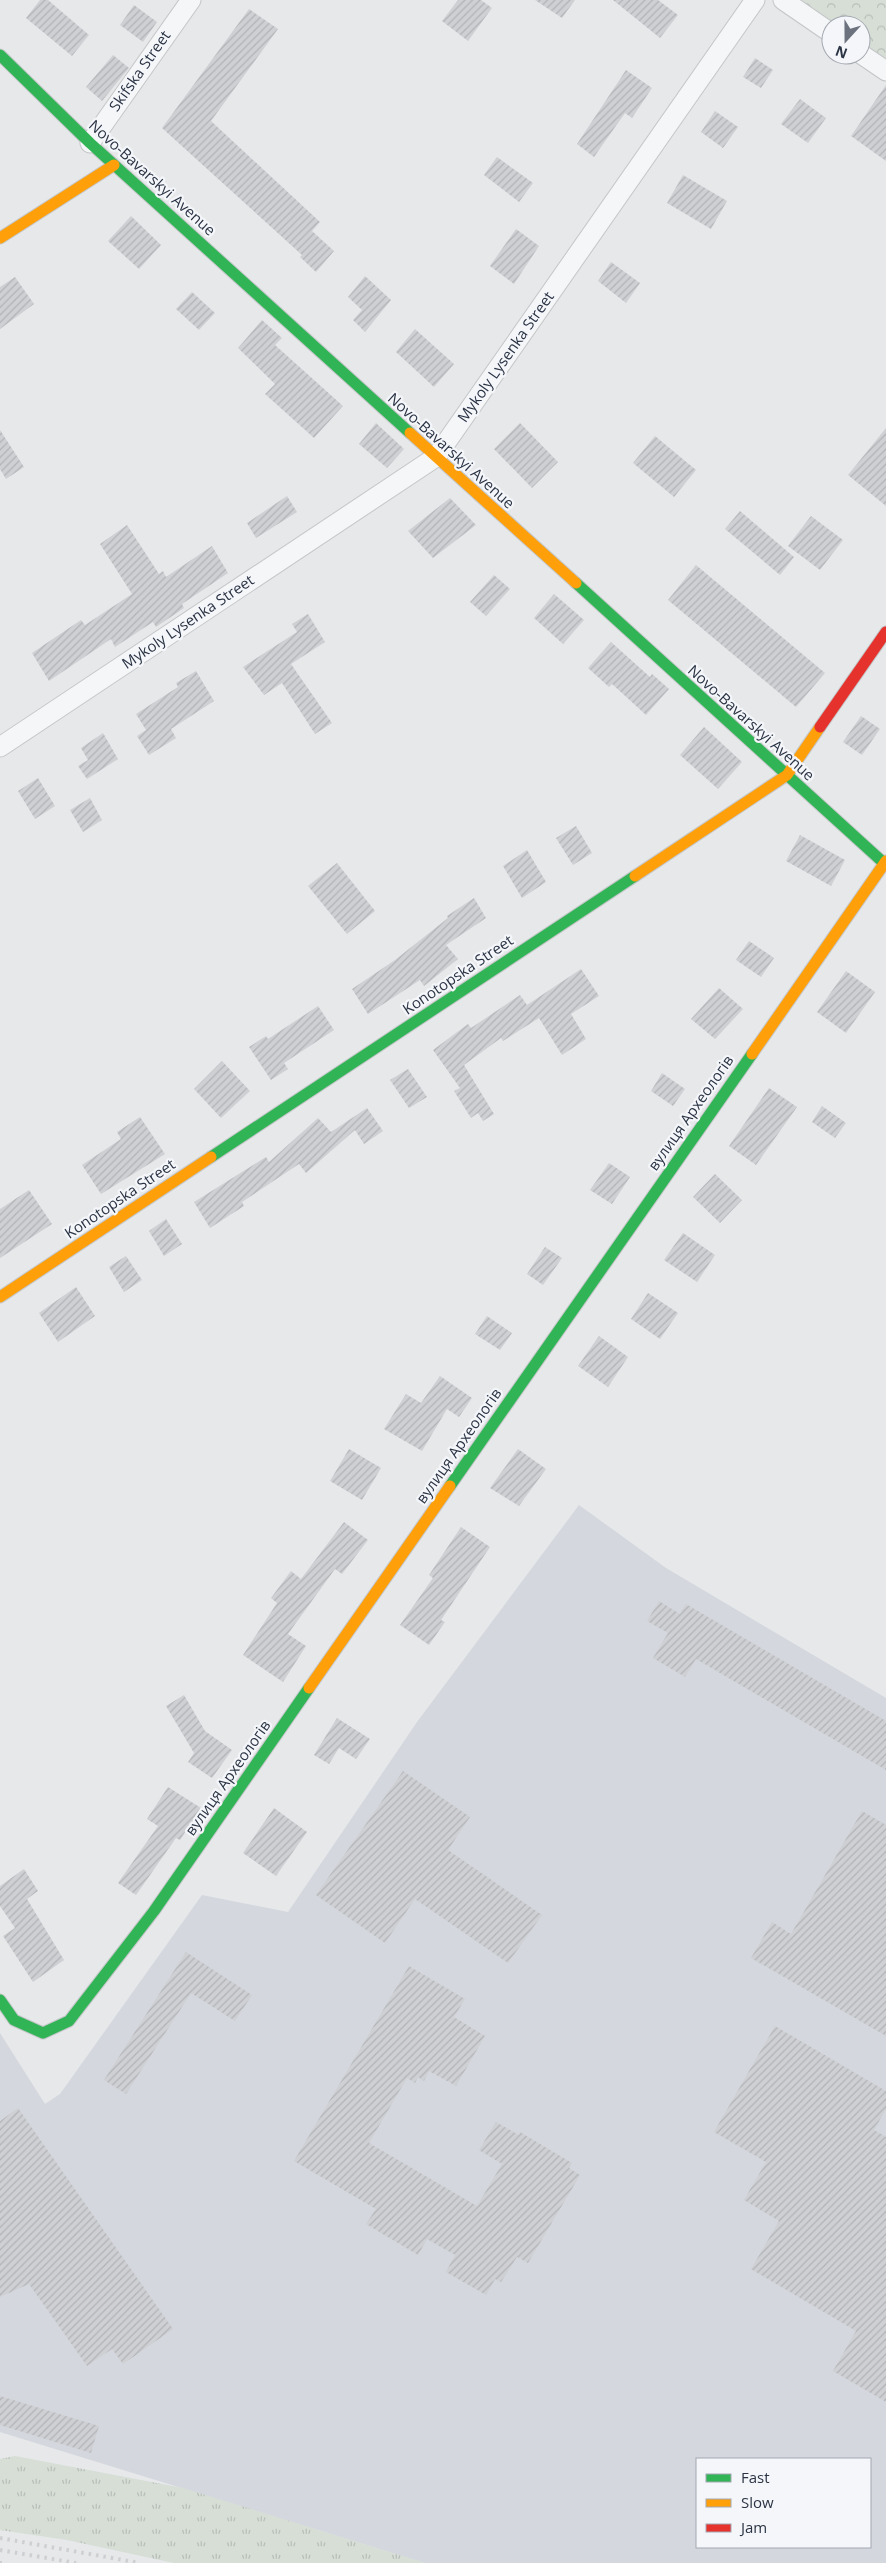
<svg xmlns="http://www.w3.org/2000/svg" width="886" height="2563" font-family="'Open Sans',sans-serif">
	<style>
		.built { fill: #d4d7dd; fill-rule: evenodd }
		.grass { fill: url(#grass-tufts) }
		.park { fill: url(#park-crowns) }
		.building { fill: url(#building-hatch) }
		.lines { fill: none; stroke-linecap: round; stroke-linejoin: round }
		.street-casing { stroke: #c4c6c8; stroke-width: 21 }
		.fast-casing { stroke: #c4c6c8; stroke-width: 13 }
		.slow-casing { stroke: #c4c6c8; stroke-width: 13 }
		.jam-casing { stroke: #c4c6c8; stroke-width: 13 }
		.street { stroke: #f5f6f7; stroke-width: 19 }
		.fast { stroke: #30b455; stroke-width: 11 }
		.slow { stroke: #ff9f0a; stroke-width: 11 }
		.jam { stroke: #e5322d; stroke-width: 11 }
		.rail { stroke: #cecfd2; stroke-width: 4; stroke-dasharray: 2.5 5; stroke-linecap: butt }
		.labels { text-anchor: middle; stroke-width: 4.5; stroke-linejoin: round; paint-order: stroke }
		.street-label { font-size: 15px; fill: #2b3445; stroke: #f4f6f9 }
	</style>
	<defs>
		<pattern id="grass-tufts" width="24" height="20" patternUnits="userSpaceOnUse" patternTransform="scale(1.25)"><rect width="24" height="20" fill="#d6ded6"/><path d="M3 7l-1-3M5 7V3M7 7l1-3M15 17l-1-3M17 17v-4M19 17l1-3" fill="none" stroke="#b8bfb9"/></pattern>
		<pattern id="park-crowns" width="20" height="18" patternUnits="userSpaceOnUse" patternTransform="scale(1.25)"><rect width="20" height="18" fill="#d6ded6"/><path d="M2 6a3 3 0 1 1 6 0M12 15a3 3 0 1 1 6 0" fill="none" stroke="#b8bfb9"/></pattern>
		<pattern id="building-hatch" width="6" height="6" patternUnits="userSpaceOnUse" patternTransform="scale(1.25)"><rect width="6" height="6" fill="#ced0d3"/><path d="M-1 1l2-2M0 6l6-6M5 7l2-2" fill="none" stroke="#b1b3b6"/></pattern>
	</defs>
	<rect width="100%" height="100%" fill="#e6e8ea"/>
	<path class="built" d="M579 1505 666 1568 886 1698V2563H425L0 2432V2033L45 2104 60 2094 202 1895 288 1912 417 1722ZM697 2459H870V2547H697Z"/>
	<polygon class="grass" points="15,2456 183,2488 425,2563 174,2563 67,2540 0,2530 0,2459"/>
	<polygon class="park" points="783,0 886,0 886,71 861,54 861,25 831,25"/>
	<g class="building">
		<polygon points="40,0 48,0 89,35 72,56 26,18"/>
		<polygon points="458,0 481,0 492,8 468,41 442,21"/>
		<polygon points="535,0 575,0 562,18"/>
		<polygon points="613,0 658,0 678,15 660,38"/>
		<polygon points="134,5 157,22 143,42 120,25"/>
		<polygon points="249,9 278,29 211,121 320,222 312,231 334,251 316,272 300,257 302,255 162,128"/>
		<polygon points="113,55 129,68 102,101 86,87"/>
		<polygon points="755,58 773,70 761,88 743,77"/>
		<polygon points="626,70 652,88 632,118 625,113 594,157 577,144"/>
		<polygon points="886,85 886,161 851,136"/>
		<polygon points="800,99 826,118 808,143 781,124"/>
		<polygon points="715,111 738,127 723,148 701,132"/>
		<polygon points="497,157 533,183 519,202 484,175"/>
		<polygon points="683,175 727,201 711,229 667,203"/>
		<polygon points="131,216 161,245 139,269 108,241"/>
		<polygon points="516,229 539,246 514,284 490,266"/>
		<polygon points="611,262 640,283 626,303 598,281"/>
		<polygon points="365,276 391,300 365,332 353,320 362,310 348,297"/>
		<polygon points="15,277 34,304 0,329 0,287"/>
		<polygon points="192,292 215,313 199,330 176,309"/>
		<polygon points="262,320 282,338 275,345 343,406 314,438 265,394 275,384 238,348"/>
		<polygon points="415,329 454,364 434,387 396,352"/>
		<polygon points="376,423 404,449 387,468 359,444"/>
		<polygon points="520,423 558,462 532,488 494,449"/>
		<polygon points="886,428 886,506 848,475"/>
		<polygon points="0,430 24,467 6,479 0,469"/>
		<polygon points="655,436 696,470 674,497 633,463"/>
		<polygon points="287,496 297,512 256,538 247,523"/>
		<polygon points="450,498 476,525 433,558 408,531"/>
		<polygon points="740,511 794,557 780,575 725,529"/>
		<polygon points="811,516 843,540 820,570 788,546"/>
		<polygon points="127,525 159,574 163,571 166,577 212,546 228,573 182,604 184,608 156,627 153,622 115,647 111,639 49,681 32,653 81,620 85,625 132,594 100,544"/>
		<polygon points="696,565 825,673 796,707 668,600"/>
		<polygon points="494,575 510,589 486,616 470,602"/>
		<polygon points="554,594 584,620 563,644 534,618"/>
		<polygon points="308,614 325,642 291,664 332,723 315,734 282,683 264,695 243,667 297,632 292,624"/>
		<polygon points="611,642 650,677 652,674 669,689 646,715 612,684 609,687 588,668"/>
		<polygon points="196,671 214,701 171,729 176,738 149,755 137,736 146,730 136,714 178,687 176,683"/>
		<polygon points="861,716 880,729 862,755 843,742"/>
		<polygon points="704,727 742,762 718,789 680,755"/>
		<polygon points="103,733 118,759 87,779 78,766 88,760 81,748"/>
		<polygon points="38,778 55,806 35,819 18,791"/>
		<polygon points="90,798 102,820 83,832 70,810"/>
		<polygon points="576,826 592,853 573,865 556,838"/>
		<polygon points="800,835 845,860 831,886 786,861"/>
		<polygon points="527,850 546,882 522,898 503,866"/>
		<polygon points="337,863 375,911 347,934 308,886"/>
		<polygon points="474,898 486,918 446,945 458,959 424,986 420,980 368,1014 352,989 395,960 448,918 447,916"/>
		<polygon points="749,941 774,958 761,977 736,960"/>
		<polygon points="581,969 599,996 571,1014 586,1039 562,1055 539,1018 503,1041 501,1038 464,1065 494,1114 483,1121 478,1113 471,1118 454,1091 460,1088 433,1050 468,1024 471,1028 520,995 527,1005"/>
		<polygon points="846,971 875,992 846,1033 817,1012"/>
		<polygon points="719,988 743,1009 715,1039 691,1019"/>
		<polygon points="318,1006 334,1030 284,1063 288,1069 271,1080 249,1047 266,1036 268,1039"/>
		<polygon points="222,1061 250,1091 221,1118 194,1089"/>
		<polygon points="408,1069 427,1097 409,1108 390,1080"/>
		<polygon points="662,1073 685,1089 673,1106 651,1091"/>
		<polygon points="769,1088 797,1107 756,1165 729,1146"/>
		<polygon points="822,1106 846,1123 835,1138 812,1122"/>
		<polygon points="367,1108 383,1131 364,1144 355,1130 306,1173 299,1164 242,1202 244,1206 210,1228 194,1202 266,1157 269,1162 318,1118 331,1132"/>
		<polygon points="140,1117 165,1154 101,1194 82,1165 121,1139 117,1132"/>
		<polygon points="609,1163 630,1177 612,1204 590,1190"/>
		<polygon points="715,1174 742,1200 720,1223 693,1197"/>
		<polygon points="29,1190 52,1224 0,1258 0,1209"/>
		<polygon points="166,1219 182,1244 164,1256 149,1231"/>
		<polygon points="683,1233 715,1255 697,1282 664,1260"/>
		<polygon points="545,1247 562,1258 543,1285 527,1274"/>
		<polygon points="126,1256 142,1280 124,1292 109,1267"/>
		<polygon points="76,1287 95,1316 58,1342 39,1313"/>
		<polygon points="648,1293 678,1313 660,1339 631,1319"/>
		<polygon points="487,1316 512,1333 500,1350 475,1334"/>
		<polygon points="599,1336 628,1357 608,1387 578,1366"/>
		<polygon points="440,1376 472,1398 459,1417 447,1409 422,1451 384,1429 406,1394 421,1403"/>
		<polygon points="349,1449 381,1468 362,1500 330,1481"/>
		<polygon points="518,1449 546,1469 519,1506 490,1488"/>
		<polygon points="344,1522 368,1540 342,1574 335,1569 288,1634 306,1646 283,1682 243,1655 277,1603 271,1598 291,1571 301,1579"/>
		<polygon points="461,1527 490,1547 441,1620 445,1622 429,1645 400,1625 433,1578 429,1575"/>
		<polygon points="659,1601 680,1614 686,1604 886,1721 886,1770 696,1659 685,1677 653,1658 668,1633 647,1621"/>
		<polygon points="184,1695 205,1731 232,1750 212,1778 188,1762 194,1753 166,1706"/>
		<polygon points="337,1718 370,1739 356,1759 339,1748 329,1764 314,1755"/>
		<polygon points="403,1771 470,1817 448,1850 542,1915 508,1963 415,1899 385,1943 316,1895"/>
		<polygon points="168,1787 201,1808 180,1840 176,1838 136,1895 118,1883 158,1826 147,1819"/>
		<polygon points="274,1808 307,1832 276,1876 243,1853"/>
		<polygon points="862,1811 886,1825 886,2036 751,1958 772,1922 791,1934"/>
		<polygon points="24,1869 38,1891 27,1899 64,1960 33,1982 3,1936 15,1928 0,1906 0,1886"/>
		<polygon points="186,1952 252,1995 235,2021 191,1993 126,2094 104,2080"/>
		<polygon points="409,1966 465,1999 454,2017 485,2036 456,2086 429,2071 424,2081 418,2077 415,2083 407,2078 369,2143 477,2206 502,2164 479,2150 496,2122 519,2135 520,2132 572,2163 569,2168 580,2175 528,2263 517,2257 501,2282 495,2279 486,2295 446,2272 455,2255 427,2239 418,2255 366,2224 376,2209 294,2161"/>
		<polygon points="775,2026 886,2091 886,2109 874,2130 886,2137 886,2402 833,2371 856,2331 751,2269 779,2221 744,2200 766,2162 714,2132"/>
		<polygon points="18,2108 173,2329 123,2364 112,2349 87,2366 29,2284 0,2297 0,2121"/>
		<polygon points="0,2396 99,2426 91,2453 0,2425"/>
	</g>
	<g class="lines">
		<g class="street-casing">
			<g id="street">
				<polyline points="783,0 831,33"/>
				<polyline points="861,54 886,71"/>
				<polyline points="90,143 191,0"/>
				<polyline points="0,747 436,457 755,0"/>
			</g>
		</g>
		<g class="fast-casing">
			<g id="fast">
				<polyline points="0,55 90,143 410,433"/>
				<polyline points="576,583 886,865"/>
				<polyline points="211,1157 635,876"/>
				<polyline points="450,1486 752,1054"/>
				<polyline points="0,2000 14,2020 43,2033 69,2021 154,1911 309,1688"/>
			</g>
		</g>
		<g class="slow-casing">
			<g id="slow">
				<polyline points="0,238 114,165"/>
				<polyline points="410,433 576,583"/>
				<polyline points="635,876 787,775 820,727"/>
				<polyline points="752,1054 886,861"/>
				<polyline points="0,1297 211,1157"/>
				<polyline points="309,1688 450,1486"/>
			</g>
		</g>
		<g class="jam-casing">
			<polyline id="jam" points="820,727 886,632"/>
		</g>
		<use href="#street" class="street"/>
		<use href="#fast" class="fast"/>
		<use href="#slow" class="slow"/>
		<use href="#jam" class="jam"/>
		<g class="rail">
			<polyline points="0,2538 140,2563"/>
			<polyline points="0,2550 76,2563"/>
			<polyline points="0,2563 2,2563"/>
		</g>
	</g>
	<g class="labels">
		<g class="street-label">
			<text transform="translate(140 71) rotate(-55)" y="5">Skifska Street</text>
			<text transform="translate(152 178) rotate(42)" y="5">Novo-Bavarskyi Avenue</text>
			<text transform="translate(506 357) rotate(-55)" y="5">Mykoly Lysenka Street</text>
			<text transform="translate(451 451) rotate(42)" y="5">Novo-Bavarskyi Avenue</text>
			<text transform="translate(188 622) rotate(-34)" y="5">Mykoly Lysenka Street</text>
			<text transform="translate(751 723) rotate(42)" y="5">Novo-Bavarskyi Avenue</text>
			<text transform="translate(458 975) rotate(-34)" y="5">Konotopska Street</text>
			<text transform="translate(691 1113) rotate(-55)" y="5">вулиця Археологів</text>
			<text transform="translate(120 1199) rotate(-34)" y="5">Konotopska Street</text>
			<text transform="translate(459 1446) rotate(-55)" y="5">вулиця Археологів</text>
			<text transform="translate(228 1778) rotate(-55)" y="5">вулиця Археологів</text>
		</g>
	</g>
	<rect x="696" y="2458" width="175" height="90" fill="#f4f6f9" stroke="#a4a8b1"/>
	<rect x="706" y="2474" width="25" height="8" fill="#30b455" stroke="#a4a8b1"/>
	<text x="741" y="2483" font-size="15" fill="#2b3445">Fast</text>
	<rect x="706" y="2499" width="25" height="8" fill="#ff9f0a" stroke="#a4a8b1"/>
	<text x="741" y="2508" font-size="15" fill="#2b3445">Slow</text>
	<rect x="706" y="2524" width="25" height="8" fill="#e5322d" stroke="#a4a8b1"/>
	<text x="741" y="2533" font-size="15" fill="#2b3445">Jam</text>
	<g transform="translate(846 40) rotate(201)"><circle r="24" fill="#f4f6f9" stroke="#a4a8b1"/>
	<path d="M0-4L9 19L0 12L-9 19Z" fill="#6c737f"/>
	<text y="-8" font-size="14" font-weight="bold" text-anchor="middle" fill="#2b3445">N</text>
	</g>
</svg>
